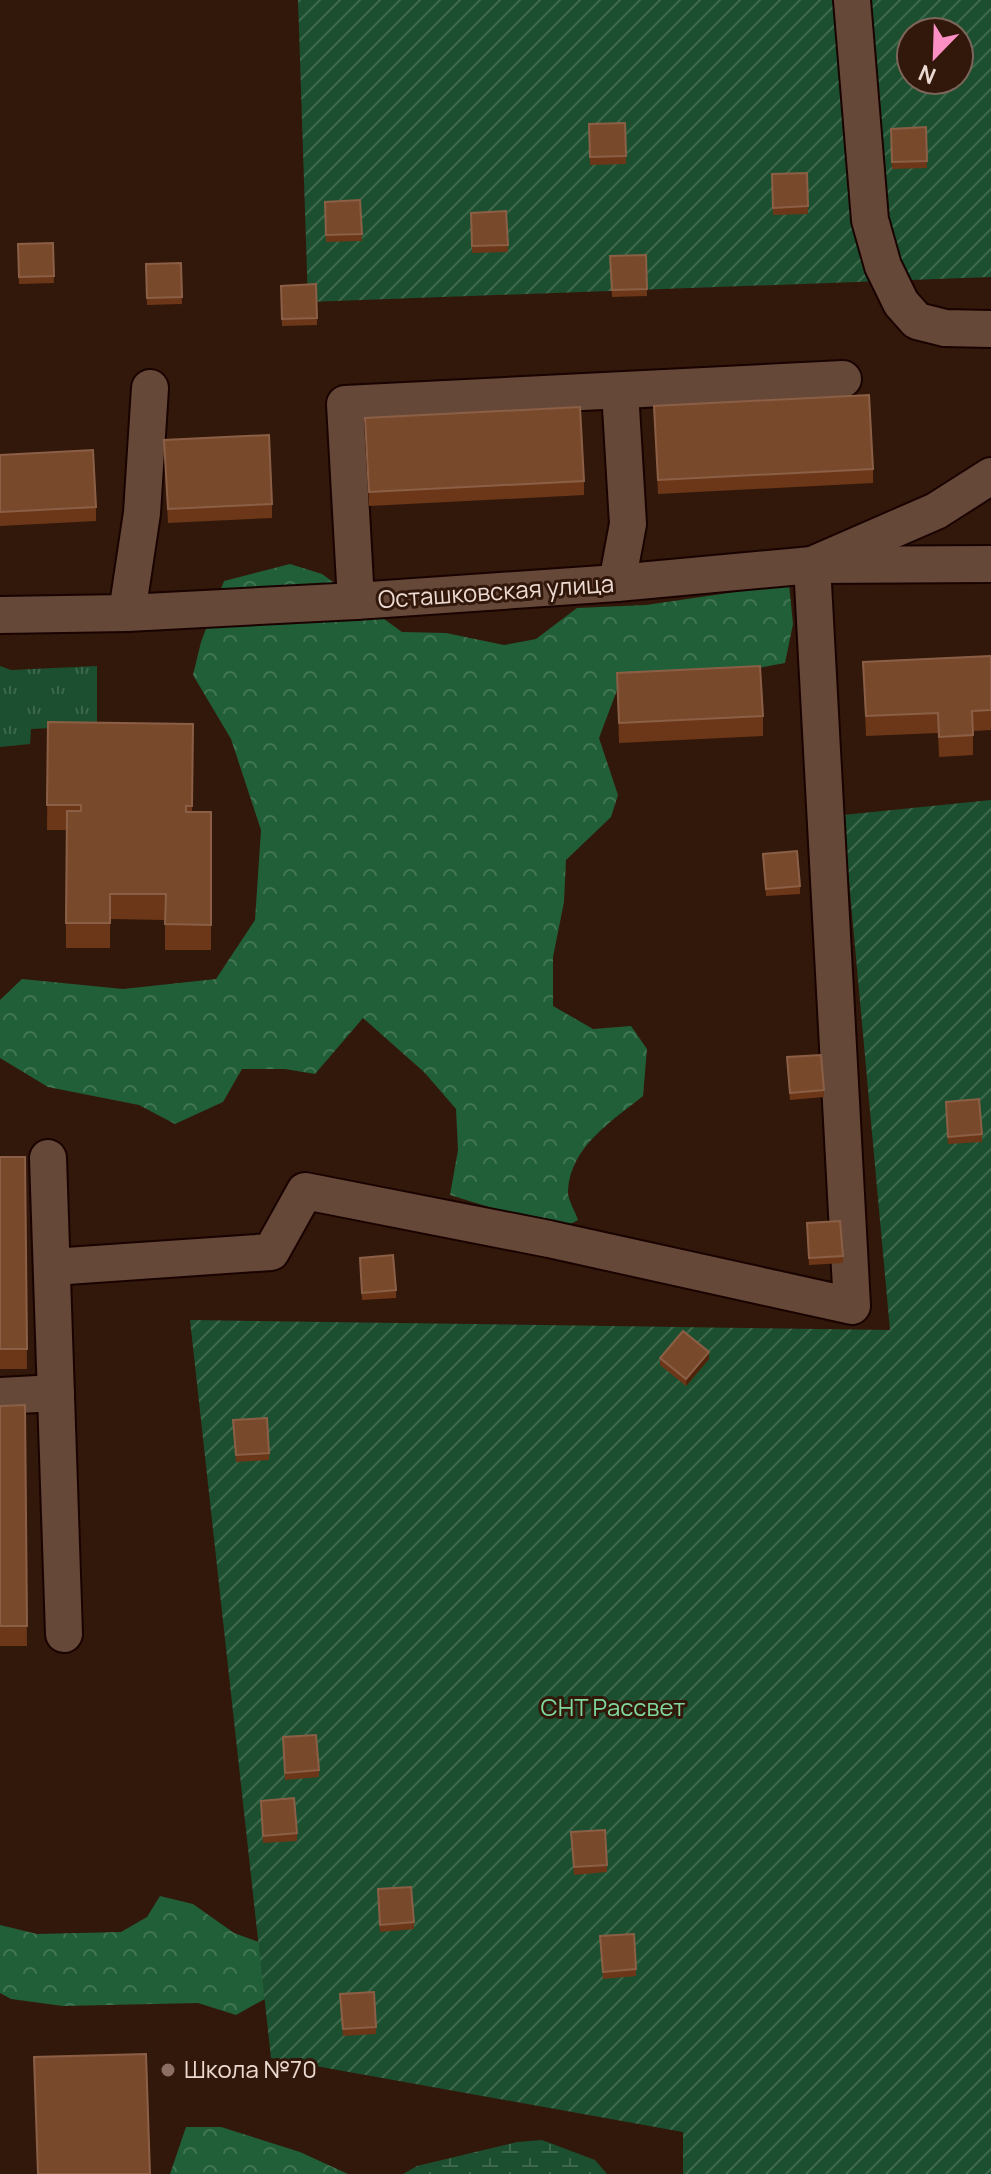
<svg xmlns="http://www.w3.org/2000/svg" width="991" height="2174" font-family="Manrope,sans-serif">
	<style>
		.grass { fill: url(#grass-tufts) }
		.forest { fill: url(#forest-crowns) }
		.wetland { fill: url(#wetland-marsh) }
		.garden { fill: url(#garden-furrows); fill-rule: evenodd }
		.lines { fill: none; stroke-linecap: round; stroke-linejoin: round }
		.minor-casing { stroke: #190300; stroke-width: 40 }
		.minor { stroke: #664839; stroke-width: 36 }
		.wall { fill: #6c3718 }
		.shaded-wall { fill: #4f230a }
		.building { fill: #79492c; stroke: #8b5f46; stroke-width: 2 }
		.education-dot { fill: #8d6e63; stroke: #32180b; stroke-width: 3 }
		.labels { text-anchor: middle; stroke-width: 6; stroke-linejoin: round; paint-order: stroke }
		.street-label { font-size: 24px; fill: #ecd9d1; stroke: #32180b }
		.park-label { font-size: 24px; fill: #7fd89c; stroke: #32180b }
		.poi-label { font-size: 24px; fill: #ecd9d1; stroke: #32180b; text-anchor: start }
	</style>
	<defs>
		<pattern id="grass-tufts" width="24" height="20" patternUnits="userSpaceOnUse" patternTransform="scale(2)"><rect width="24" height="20" fill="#1c4f2f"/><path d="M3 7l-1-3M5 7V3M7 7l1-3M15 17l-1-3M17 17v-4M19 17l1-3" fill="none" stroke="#3d684c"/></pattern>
		<pattern id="forest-crowns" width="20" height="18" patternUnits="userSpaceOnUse" patternTransform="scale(2)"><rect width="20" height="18" fill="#205f38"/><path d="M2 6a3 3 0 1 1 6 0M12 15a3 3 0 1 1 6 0" fill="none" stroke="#417554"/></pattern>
		<pattern id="wetland-marsh" width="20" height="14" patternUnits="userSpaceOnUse" patternTransform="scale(2)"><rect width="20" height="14" fill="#1c4f2f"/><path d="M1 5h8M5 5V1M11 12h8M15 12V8" fill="none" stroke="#3d684c"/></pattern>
		<pattern id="garden-furrows" width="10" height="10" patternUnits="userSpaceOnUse" patternTransform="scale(2)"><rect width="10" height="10" fill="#1c4f2f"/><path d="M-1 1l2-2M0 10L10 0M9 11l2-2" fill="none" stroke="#3d684c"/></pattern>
	</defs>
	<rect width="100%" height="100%" fill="#32180b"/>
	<polygon class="grass" points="0,666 11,670 97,666 97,726 31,729 30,744 0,747"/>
	<g class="forest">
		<path d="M290 564 322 574 402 632 446 633 504 645 536 639 577 608 646 605 789 584 793 624 785 663 737 672 622 677 599 738 618 795 611 817 566 860 564 902 553 957V1006L593 1029 631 1026 647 1049 643 1096C612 1121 571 1146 568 1190 567 1199 575 1211 578 1220L561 1229 450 1195 458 1150 456 1109 424 1072 363 1018 315 1074 285 1069H242L223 1102 175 1124 139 1105 48 1087 0 1058V1000L22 979 123 989 216 979 255 920 261 830 231 739 193 675 201 642 224 581Z"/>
		<polygon points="160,1896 193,1904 234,1933 270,1946 288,1986 236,2015 198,2003 63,2006 11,1999 0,1993 0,1925 37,1934 121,1932 147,1917"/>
		<polygon points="186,2127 221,2127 300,2152 348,2174 170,2174"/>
	</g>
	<polygon class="wetland" points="542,2140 595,2160 607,2174 403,2174 417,2166 517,2142"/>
	<g class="garden">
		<path d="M298 0H991V277L308 302ZM911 32H959V80H911Z"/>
		<polygon points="991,800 991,2174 683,2174 683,2132 271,2058 190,1320 890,1330 843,815"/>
	</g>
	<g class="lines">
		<g class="minor-casing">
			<g id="minor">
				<polyline points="852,0 870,220 883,266 901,303 917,321 945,328 991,329"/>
				<polyline points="617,583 628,524 620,391"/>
				<polyline points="356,601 345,404 843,379"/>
				<polyline points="127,613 142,513 150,388"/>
				<polyline points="0,615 127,613 356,601 617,583 812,565 991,564"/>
				<polyline points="48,1158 64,1634"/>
				<polyline points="52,1267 271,1252 305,1191 549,1239 852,1306 812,565 936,511 991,476"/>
				<polyline points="0,1396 56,1393"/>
			</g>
		</g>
		<use href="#minor" class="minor"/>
	</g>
	<g class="wall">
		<polygon points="625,123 626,164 590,165 589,124"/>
		<polygon points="926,127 927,168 892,169 891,129"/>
		<polygon points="807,173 808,214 773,215 772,174"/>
		<polygon points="360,200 362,241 326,242 325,202"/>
		<polygon points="506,211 508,252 472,253 471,213"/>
		<polygon points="53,243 54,283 19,284 18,244"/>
		<polygon points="610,256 647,289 647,296 612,297"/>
		<polygon points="181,263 182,304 147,305 146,264"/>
		<polygon points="281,286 317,318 317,325 282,326"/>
		<polygon points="654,406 873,469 873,483 658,494"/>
		<polygon points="365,418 584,481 584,495 369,506"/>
		<polygon points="164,440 272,504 272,518 168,523"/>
		<polygon points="0,455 96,507 96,521 0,526"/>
		<polygon points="991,656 991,730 973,731 973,755 939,757 938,733 866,736 863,662"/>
		<polygon points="617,673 763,716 763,736 619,743"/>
		<polygon points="48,722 193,724 192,812 211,812 211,950 165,950 165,920 110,919 110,948 66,948 66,830 47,830"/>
		<polygon points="763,861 800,886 800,894 766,896"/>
		<polygon points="787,1065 824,1090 824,1097 790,1100"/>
		<polygon points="946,1109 982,1134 982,1142 948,1144"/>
		<polygon points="0,1157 25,1157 27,1369 0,1369"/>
		<polygon points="807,1230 843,1256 843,1263 809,1265"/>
		<polygon points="360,1265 396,1290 396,1298 362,1300"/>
		<polygon points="660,1358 709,1359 686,1386 660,1365"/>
		<polygon points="25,1405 27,1646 0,1646 0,1406"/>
		<polygon points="233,1427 269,1453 269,1460 236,1462"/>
		<polygon points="283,1745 319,1770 319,1777 285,1780"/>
		<polygon points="261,1808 297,1833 297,1841 263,1843"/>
		<polygon points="571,1840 607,1865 607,1872 574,1875"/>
		<polygon points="378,1897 414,1922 414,1929 380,1932"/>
		<polygon points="600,1944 636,1969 636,1976 603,1979"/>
		<polygon points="340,2001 376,2027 376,2034 343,2036"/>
	</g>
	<polygon class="shaded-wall" points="709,1352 709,1359 686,1386 686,1379"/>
	<g class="building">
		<polygon points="625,123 626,156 590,157 589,124"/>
		<polygon points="926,127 927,161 892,162 891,129"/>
		<polygon points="807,173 808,206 773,208 772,174"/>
		<polygon points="360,200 362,234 326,235 325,202"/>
		<polygon points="506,211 508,245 472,246 471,213"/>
		<polygon points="53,243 54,276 19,277 18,244"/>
		<polygon points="646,255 647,289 612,290 610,256"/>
		<polygon points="181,263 182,297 147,298 146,264"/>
		<polygon points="316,284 317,318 282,319 281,286"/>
		<polygon points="869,395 873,469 658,480 654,406"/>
		<polygon points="580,407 584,481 369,492 365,418"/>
		<polygon points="269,435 272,504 168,509 164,440"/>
		<polygon points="93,450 96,507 0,512 0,455"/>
		<polygon points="991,656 991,710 972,711 973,735 939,737 938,713 866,716 863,662"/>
		<polygon points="760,666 763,716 619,723 617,673"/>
		<polygon points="48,722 193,724 192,806 186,806 186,812 211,812 211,925 165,924 166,894 110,894 110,923 66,923 67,811 81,811 81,805 47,805"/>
		<polygon points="797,851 800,886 766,889 763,854"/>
		<polygon points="821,1055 824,1090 790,1093 787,1057"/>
		<polygon points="979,1099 982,1134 948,1137 946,1102"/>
		<polygon points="0,1157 25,1157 27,1349 0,1349"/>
		<polygon points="840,1221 843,1256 809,1258 807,1223"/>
		<polygon points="393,1255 396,1290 362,1293 360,1258"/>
		<polygon points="683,1331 709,1352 686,1379 660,1358"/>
		<polygon points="25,1405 27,1626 0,1626 0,1406"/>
		<polygon points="267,1418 269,1453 236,1455 233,1420"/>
		<polygon points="316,1735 319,1770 285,1773 283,1737"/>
		<polygon points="294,1798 297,1833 263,1836 261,1801"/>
		<polygon points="605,1830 607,1865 574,1867 571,1832"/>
		<polygon points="411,1887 414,1922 380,1925 378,1889"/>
		<polygon points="634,1934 636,1969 603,1972 600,1936"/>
		<polygon points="374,1992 376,2027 343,2029 340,1994"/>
		<polygon points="146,2054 150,2174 38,2174 34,2057"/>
	</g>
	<circle class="education-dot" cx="168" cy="2070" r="8"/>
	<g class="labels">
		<g class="street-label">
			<text transform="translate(496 592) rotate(-4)" y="8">Осташковская улица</text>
		</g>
		<g class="park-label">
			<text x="613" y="1716">СНТ Рассвет</text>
		</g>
		<g class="poi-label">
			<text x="184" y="2078">Школа №70</text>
		</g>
	</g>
	<g transform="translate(935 56) rotate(203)"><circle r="38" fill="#32180b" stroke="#7c655a" stroke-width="2"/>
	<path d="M0-6L14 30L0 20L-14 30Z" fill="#fc8fc3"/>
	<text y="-12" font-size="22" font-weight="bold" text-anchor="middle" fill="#ecd9d1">N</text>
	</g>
</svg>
